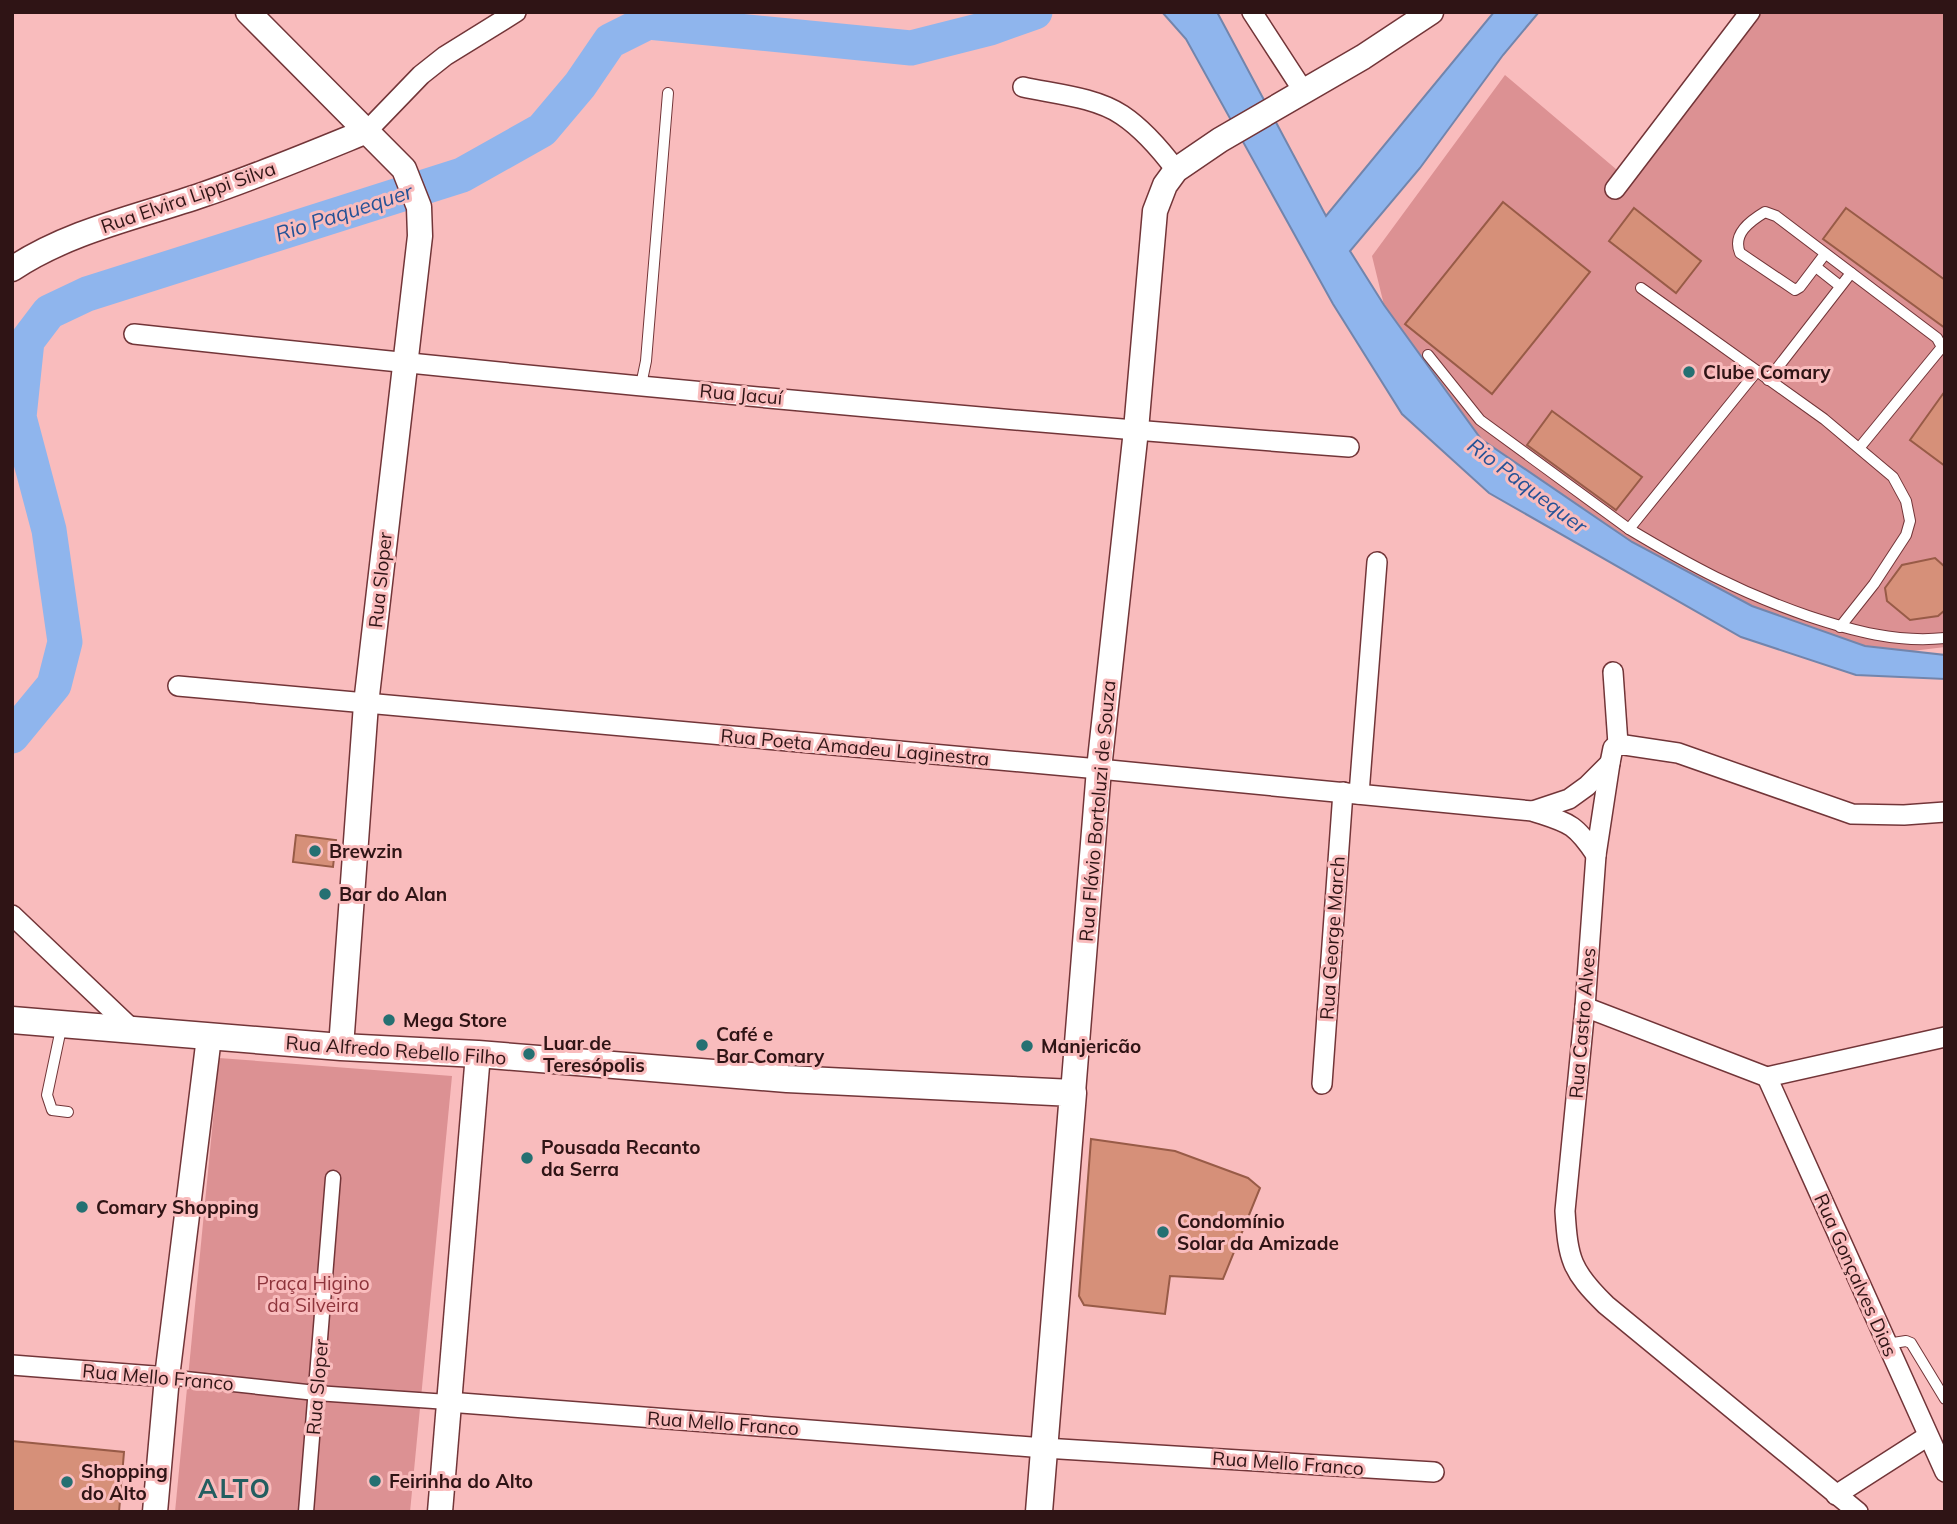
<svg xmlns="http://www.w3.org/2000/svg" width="1957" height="1524" font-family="Mulish,sans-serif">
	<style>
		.green { fill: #dc9193 }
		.water { fill: #8fb5ed; stroke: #7285ac; stroke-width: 2 }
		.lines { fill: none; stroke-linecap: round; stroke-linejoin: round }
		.river { stroke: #8fb5ed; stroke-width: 35 }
		.building { fill: #d69079; stroke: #985b47; stroke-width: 2 }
		.service-casing { stroke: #723538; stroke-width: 12 }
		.pedestrian-casing { stroke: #723538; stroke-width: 17 }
		.minor-casing { stroke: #723538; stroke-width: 22 }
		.tertiary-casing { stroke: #723538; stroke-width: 27 }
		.secondary-casing { stroke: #723538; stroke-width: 29 }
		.service { stroke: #fff; stroke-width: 10 }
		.pedestrian { stroke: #fff; stroke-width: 14 }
		.minor { stroke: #fff; stroke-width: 19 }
		.tertiary { stroke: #fff; stroke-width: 24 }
		.secondary { stroke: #fff; stroke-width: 26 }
		.poi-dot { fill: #257072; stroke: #f9bcbd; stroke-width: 2.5 }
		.labels { text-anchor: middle; stroke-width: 6; stroke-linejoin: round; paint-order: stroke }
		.street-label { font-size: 19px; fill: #2f1415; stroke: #f9bcbd }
		.poi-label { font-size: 19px; font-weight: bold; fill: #2f1415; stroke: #f9bcbd; text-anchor: start }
		.park-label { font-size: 19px; fill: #8d333b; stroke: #f9bcbd }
		.water-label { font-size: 21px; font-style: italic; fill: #255296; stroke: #f9bcbd }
		.district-label { font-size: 26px; font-weight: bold; letter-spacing: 2px; fill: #235e60; stroke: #f9bcbd }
	</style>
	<rect width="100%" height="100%" fill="#f9bcbd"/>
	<g class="green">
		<polygon points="1749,12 1945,12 1945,647 1904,652 1865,646 1752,606 1632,542 1481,439 1384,305 1372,256 1505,75 1623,175"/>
		<polygon points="219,1058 452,1076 410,1512 175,1512"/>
	</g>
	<polygon class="water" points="1162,12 1217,12 1326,216 1494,12 1539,12 1503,55 1420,168 1350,251 1384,305 1481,439 1632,542 1752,606 1865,646 1945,655 1945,679 1856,675 1741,637 1489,493 1402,414 1333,304 1186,39"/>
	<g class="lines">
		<polyline class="river" points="12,736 54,685 65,642 49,530 19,417 27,341 49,312 87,294 462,175 542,130 580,85 610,41 648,22 911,48 990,28 1035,12"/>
	</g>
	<g class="building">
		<polygon points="1503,202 1590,272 1492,394 1405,324"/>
		<polygon points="1634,208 1701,261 1676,293 1609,241"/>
		<polygon points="1846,208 1945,280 1945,328 1823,239"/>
		<polygon points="1945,391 1945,466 1910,440"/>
		<polygon points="1552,411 1642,477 1616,510 1527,445"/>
		<polygon points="1935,558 1945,567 1945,610 1938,616 1910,620 1887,601 1885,588 1902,565"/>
		<polygon points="296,835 336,840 333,867 293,862"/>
		<polygon points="1091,1139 1175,1151 1248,1178 1260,1188 1223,1279 1170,1276 1165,1314 1084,1305 1079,1296"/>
		<polygon points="12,1441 124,1452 119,1512 12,1512"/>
	</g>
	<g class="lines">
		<g class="service-casing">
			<g id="service">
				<path d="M1825 254 1800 287 1795 290 1740 253C1732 234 1750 221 1765 212L1776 216 1937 338 1942 347 1860 447"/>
				<polyline points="1816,267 1840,286"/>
				<polyline points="1641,288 1824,419 1893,477 1906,501 1910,521 1906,535 1874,584 1840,627"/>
				<polyline points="1428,355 1480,420 1629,529"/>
				<path d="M1757 371 1629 529C1689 565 1741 593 1808 616 1853 631 1897 643 1945 638"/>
				<polyline points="1768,380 1851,273"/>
				<polyline points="641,385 646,361 668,93"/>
				<polyline points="62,1024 47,1095 52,1110 68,1112"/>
				<polyline points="1887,1344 1906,1341 1911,1343 1945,1399"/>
			</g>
		</g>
		<g class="pedestrian-casing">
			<g id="pedestrian">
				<polyline points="167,1377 316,1393 448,1402"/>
				<polyline points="306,1512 333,1178"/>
			</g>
		</g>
		<g class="minor-casing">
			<g id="minor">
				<polyline points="1252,12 1304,92"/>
				<path d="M1023 87C1055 94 1095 97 1122 115 1143 129 1161 150 1176 170"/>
				<polyline points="367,131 421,75 445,56 516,12"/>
				<polyline points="1615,189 1750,12"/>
				<path d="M134 334C538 378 943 416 1349 447"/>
				<polyline points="1613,672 1618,744"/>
				<path d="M178 686 1099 769 1532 811C1568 823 1574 822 1596 855"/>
				<polyline points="1359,794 1377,562"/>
				<polyline points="1533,811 1569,799 1587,786 1610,763"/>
				<polyline points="12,915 132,1029"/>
				<polyline points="1585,1007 1767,1077 1945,1037"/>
				<polyline points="1767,1077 1945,1472"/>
				<polyline points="1322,1084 1343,792"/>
				<polyline points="12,1365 167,1377"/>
				<polyline points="448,1402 1044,1448 1434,1472"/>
				<polyline points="1836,1495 1928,1436"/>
				<path d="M1858 1512 1606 1305C1571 1271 1568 1259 1565 1211L1585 1007 1596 855 1610 763 1613 748 1618 744 1678 753 1852 814 1904 815 1945 812"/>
			</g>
		</g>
		<g class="tertiary-casing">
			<g id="tertiary">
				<polyline points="248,12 404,169 419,207 420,236 366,704 341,1047"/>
				<path d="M12 269C69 231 138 217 202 195 258 176 313 153 367 131"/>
				<polyline points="1073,1093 1099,769 1136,430 1155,211 1165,185 1176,170 1220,140 1363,57 1431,12"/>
				<polyline points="155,1512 167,1377 209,1037"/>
				<polyline points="440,1512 478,1054"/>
			</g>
		</g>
		<g class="secondary-casing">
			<polyline id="secondary" points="12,1020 341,1047 478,1054 787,1079 1073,1093 1039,1512"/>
		</g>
		<use href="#service" class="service"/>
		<use href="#pedestrian" class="pedestrian"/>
		<use href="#minor" class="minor"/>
		<use href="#tertiary" class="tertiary"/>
		<use href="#secondary" class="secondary"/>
	</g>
	<g class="poi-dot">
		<circle cx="1689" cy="372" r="7"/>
		<circle cx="315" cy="851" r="7"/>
		<circle cx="325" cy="894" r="7"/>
		<circle cx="389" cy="1020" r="7"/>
		<circle cx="702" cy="1045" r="7"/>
		<circle cx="1027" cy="1046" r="7"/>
		<circle cx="529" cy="1054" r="7"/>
		<circle cx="527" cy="1158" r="7"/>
		<circle cx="82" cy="1207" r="7"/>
		<circle cx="1163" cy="1232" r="7"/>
		<circle cx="375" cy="1481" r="7"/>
		<circle cx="67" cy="1482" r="7"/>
	</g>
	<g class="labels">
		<g class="street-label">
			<text transform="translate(188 197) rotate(-19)" y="7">Rua Elvira Lippi Silva</text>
			<text transform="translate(741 394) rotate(5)" y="7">Rua Jacuí</text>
			<text transform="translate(380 580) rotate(-84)" y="7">Rua Sloper</text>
			<text transform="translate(855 747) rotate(5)" y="7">Rua Poeta Amadeu Laginestra</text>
			<text transform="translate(1097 811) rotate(-85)" y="7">Rua Flávio Bortoluzi de Souza</text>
			<text transform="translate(1332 938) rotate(-86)" y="7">Rua George March</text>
			<text transform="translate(1582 1023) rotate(-85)" y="7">Rua Castro Alves</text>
			<text transform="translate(396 1050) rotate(4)" y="7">Rua Alfredo Rebello Filho</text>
			<text transform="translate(1856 1275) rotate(66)" y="7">Rua Gonçalves Dias</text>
			<text transform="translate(158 1377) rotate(5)" y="7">Rua Mello Franco</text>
			<text transform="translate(317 1387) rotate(-85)" y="7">Rua Sloper</text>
			<text transform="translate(723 1423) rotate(4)" y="7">Rua Mello Franco</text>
			<text transform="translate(1288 1463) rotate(4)" y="7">Rua Mello Franco</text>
		</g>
		<g class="poi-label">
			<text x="1703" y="379">Clube Comary</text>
			<text x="329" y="858">Brewzin</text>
			<text x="339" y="901">Bar do Alan</text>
			<text x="403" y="1027">Mega Store</text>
			<text x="716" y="1041">Café e<tspan x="716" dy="22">Bar Comary</tspan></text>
			<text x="543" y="1050">Luar de<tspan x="543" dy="22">Teresópolis</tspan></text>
			<text x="1041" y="1053">Manjericão</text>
			<text x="541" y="1154">Pousada Recanto<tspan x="541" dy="22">da Serra</tspan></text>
			<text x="96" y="1214">Comary Shopping</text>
			<text x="1177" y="1228">Condomínio<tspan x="1177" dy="22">Solar da Amizade</tspan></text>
			<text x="81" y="1478">Shopping<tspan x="81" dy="22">do Alto</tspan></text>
			<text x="389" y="1488">Feirinha do Alto</text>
		</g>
		<g class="park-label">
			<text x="313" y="1290">Praça Higino<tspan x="313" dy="22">da Silveira</tspan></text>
		</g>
		<g class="water-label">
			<text transform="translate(344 213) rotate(-18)" y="7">Rio Paquequer</text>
			<text transform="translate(1527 486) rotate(37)" y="7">Rio Paquequer</text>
		</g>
		<g class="district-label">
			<text x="235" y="1498">ALTO</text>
		</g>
	</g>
	<rect width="1957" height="1524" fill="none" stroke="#2f1415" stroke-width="28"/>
</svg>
